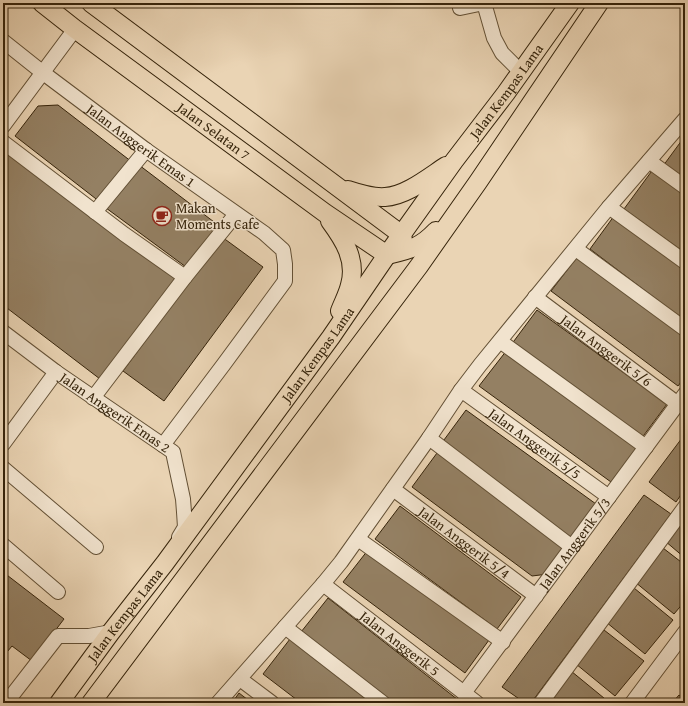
<svg xmlns="http://www.w3.org/2000/svg" width="688" height="706" font-family="'Gentium Book Plus',serif">
	<style>
		.building { fill: #948063; stroke: #36240b }
		.lines { fill: none; stroke-linecap: round; stroke-linejoin: round }
		.minor-casing { stroke: #635035; stroke-width: 16 }
		.major-casing { stroke: #36240b; stroke-width: 20 }
		.minor { stroke: #f1e3ce; stroke-width: 14 }
		.major { stroke: #ead4b4; stroke-width: 18 }
		.labels { text-anchor: middle; stroke-width: 3; stroke-linejoin: round; paint-order: stroke }
		.street-label { font-size: 14px; fill: #36240b; stroke: #f1e3ce }
		.poi-label { font-size: 14px; fill: #36240b; stroke: #f1e3ce; text-anchor: start }
	</style>
	<rect width="100%" height="100%" fill="#ead4b4"/>
	<filter id="stains"><feTurbulence type="fractalNoise" baseFrequency=".005" numOctaves="4"/><feColorMatrix values="0 0 0 0 .2 0 0 0 0 .09 0 0 0 0 .02 0 0 0 .5 -.17"/></filter>
	<radialGradient id="worn" r=".72"><stop offset=".6" stop-color="#630" stop-opacity="0"/><stop offset="1" stop-color="#630" stop-opacity=".3"/></radialGradient>
	<g class="building">
		<polygon points="3,66 7,82 3,87"/>
		<polygon points="58,105 132,162 100,202 15,136 38,106"/>
		<polygon points="685,136 685,182 663,166"/>
		<polygon points="6,151 176,279 100,379 3,305 3,155"/>
		<polygon points="139,165 218,225 186,267 106,208"/>
		<polygon points="654,168 685,191 685,253 624,209"/>
		<polygon points="614,216 685,268 685,321 590,249"/>
		<polygon points="222,237 263,267 164,401 123,371"/>
		<polygon points="578,256 685,336 685,377 678,386 551,291"/>
		<polygon points="537,310 667,404 641,439 511,345"/>
		<polygon points="507,350 638,446 611,482 479,386"/>
		<polygon points="466,410 596,504 571,538 441,444"/>
		<polygon points="685,434 685,489 676,502 649,482"/>
		<polygon points="437,453 568,548 548,574 532,576 412,487"/>
		<polygon points="644,495 671,514 531,703 525,703 502,687"/>
		<polygon points="400,506 521,597 497,629 375,539"/>
		<polygon points="685,517 685,558 665,541"/>
		<polygon points="663,548 685,565 685,601 674,614 635,582"/>
		<polygon points="368,550 489,640 465,673 343,582"/>
		<polygon points="3,572 64,619 32,661 12,646 3,657"/>
		<polygon points="634,588 673,620 645,654 606,622"/>
		<polygon points="328,598 462,703 392,703 301,632"/>
		<polygon points="604,630 644,661 615,696 576,664"/>
		<polygon points="290,639 376,703 301,703 263,674"/>
		<polygon points="571,671 610,703 545,703"/>
		<polygon points="239,693 252,703 232,703"/>
		<polygon points="679,695 685,699 685,703 672,703"/>
	</g>
	<g class="lines">
		<g class="minor-casing">
			<g id="minor">
				<polyline points="484,3 494,38 502,53 521,72"/>
				<polyline points="460,8 484,3"/>
				<path id="s1" d="M3 41 42 72 146 150 264 233 283 250 285 264V281L224 364 163 445"/>
				<polyline points="3,126 75,29"/>
				<polyline points="3,142 124,234 185,277 93,398"/>
				<polyline points="649,161 685,187"/>
				<polyline points="609,207 685,262"/>
				<polyline points="95,212 146,150"/>
				<polyline points="576,249 685,329"/>
				<polyline points="185,277 236,214"/>
				<path id="s2" d="M535 297 678 404"/>
				<path id="s3" d="M3 332 56 372 173 452 183 499 184 512 185 527 179 537"/>
				<polyline points="500,341 646,447"/>
				<path id="s4" d="M461 390 609 497"/>
				<polyline points="429,438 572,547"/>
				<polyline points="3,444 56,372"/>
				<polyline points="3,468 96,547"/>
				<path id="s5" d="M393 489 536 596"/>
				<polyline points="358,539 503,642"/>
				<polyline points="3,545 58,592"/>
				<path id="s6" d="M323 584 477 703"/>
				<polyline points="285,627 383,703"/>
				<polyline points="240,679 272,703"/>
				<path id="s7" d="M464 693 685 394"/>
				<polyline points="6,703 58,636 89,636 111,632"/>
				<polyline points="218,703 323,584 341,562 429,438 461,390 480,365 609,207 685,119"/>
				<polyline points="541,703 685,507"/>
				<polyline points="632,703 685,632"/>
			</g>
		</g>
		<g class="major-casing">
			<g id="major">
				<path id="s8" d="M42 3 75 29 325 213 387 255C409 250 420 248 436 231"/>
				<polyline points="91,3 402,235 404,246"/>
				<path d="M348 190C360 194 373 198 385 197 406 196 429 177 446 166"/>
				<path d="M330 221C344 240 357 260 350 285 348 294 343 303 340 311"/>
				<path id="s9" d="M59 703 111 632 165 563 331 337 387 255 454 161 506 93 570 3"/>
				<polyline points="91,703 419,266 478,182 599,3"/>
			</g>
		</g>
		<use href="#minor" class="minor"/>
		<use href="#major" class="major"/>
	</g>
	<defs>
		<g id="cafe-ring" transform="scale(1)"><circle r="9.5" fill="#f1e3ce" stroke="#8f2418" stroke-width="1.5"/><path d="M-5.5-4.5H6V0H3Q3 3.5 0 3.5H-2.5Q-5.5 3.5-5.5 0ZM3-3.2v2h1.7v-2ZM-6 4.5H4V6H-6Z" fill="#8f2418"/></g>
	</defs>
	<g fill-rule="evenodd">
		<use href="#cafe-ring" x="162" y="216"/>
	</g>
	<g class="labels">
		<g class="street-label">
			<text dy="5" stroke="none"><textPath href="#s9" startOffset="758">Jalan Kempas Lama</textPath></text>
			<text dy="5" stroke="none"><textPath href="#s8" startOffset="214">Jalan Selatan 7</textPath></text>
			<text dy="5" stroke="none"><textPath href="#s1" startOffset="173">Jalan Anggerik Emas 1</textPath></text>
			<text dy="5" stroke="none"><textPath href="#s2" startOffset="89">Jalan Anggerik 5/6</textPath></text>
			<text dy="5" stroke="none"><textPath href="#s9" startOffset="434">Jalan Kempas Lama</textPath></text>
			<text dy="5" stroke="none"><textPath href="#s3" startOffset="138">Jalan Anggerik Emas 2</textPath></text>
			<text dy="5" stroke="none"><textPath href="#s4" startOffset="91">Jalan Anggerik 5/5</textPath></text>
			<text dy="5" stroke="none"><textPath href="#s5" startOffset="89">Jalan Anggerik 5/4</textPath></text>
			<text dy="5" stroke="none"><textPath href="#s7" startOffset="186">Jalan Anggerik 5/3</textPath></text>
			<text dy="5" stroke="none"><textPath href="#s9" startOffset="110">Jalan Kempas Lama</textPath></text>
			<text dy="5" stroke="none"><textPath href="#s6" startOffset="97">Jalan Anggerik 5</textPath></text>
		</g>
		<g class="poi-label">
			<text x="176" y="213">Makan<tspan x="176" dy="16">Moments Cafe</tspan></text>
		</g>
	</g>
	<rect width="688" height="706" fill="none" stroke="#ead4b4" stroke-width="16"/>
	<rect x="4" y="4" width="680" height="698" fill="none" stroke="#36240b" stroke-width="2"/>
	<rect x="8" y="8" width="672" height="690" fill="none" stroke="#36240b"/>
	<rect width="100%" height="100%" filter="url(#stains)"/>
	<rect width="100%" height="100%" fill="url(#worn)"/>
</svg>
